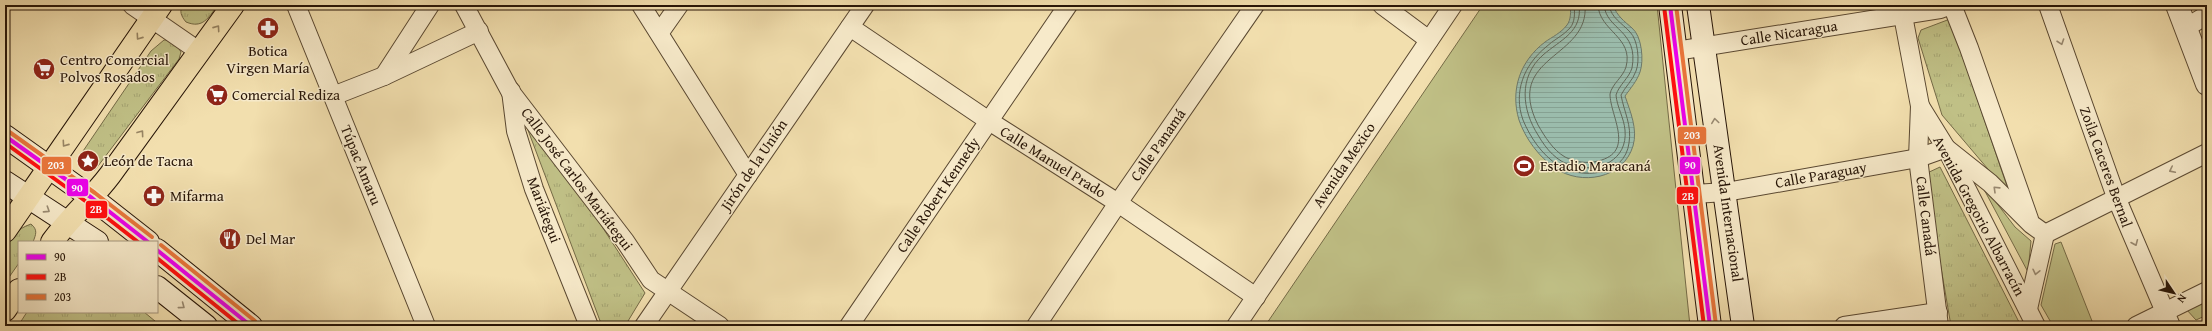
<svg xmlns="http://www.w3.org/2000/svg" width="2212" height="331" font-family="'Gentium Book Plus',serif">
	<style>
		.grass { fill: #c0c086; stroke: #746a46 }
		.park { fill: url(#park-tufts); stroke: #746a46 }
		.water { fill: url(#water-rules); stroke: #6d796a }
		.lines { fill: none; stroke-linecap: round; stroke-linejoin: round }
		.shore { stroke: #61685a; stroke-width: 1 }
		.minor-casing { stroke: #5a4831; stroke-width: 20 }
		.tertiary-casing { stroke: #5a4831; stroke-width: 24 }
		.secondary-casing { stroke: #271507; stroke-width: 24 }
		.trunk-casing { stroke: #271507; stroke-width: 24 }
		.minor { stroke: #f7eaca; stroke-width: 18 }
		.tertiary { stroke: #f7eaca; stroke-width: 22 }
		.secondary { stroke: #f7eaca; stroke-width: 22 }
		.trunk { stroke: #f2dfae; stroke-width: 22 }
		.bus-1-casing { stroke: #f7eaca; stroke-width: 7 }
		.bus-2-casing { stroke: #f7eaca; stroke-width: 7 }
		.bus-3-casing { stroke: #f7eaca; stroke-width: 7 }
		.bus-1 { stroke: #eb01eb; stroke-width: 4 }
		.bus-2 { stroke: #ff0f0f; stroke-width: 4 }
		.bus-3 { stroke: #e9753a; stroke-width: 4 }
		.oneway { stroke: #978463 }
		.oneway2 { stroke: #998a72 }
		.labels { text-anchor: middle; stroke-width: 3; stroke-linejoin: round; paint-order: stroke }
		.street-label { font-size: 15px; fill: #271507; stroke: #f7eaca }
		.poi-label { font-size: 15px; fill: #271507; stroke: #f7eaca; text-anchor: start }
		.line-badge { stroke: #f7eaca; stroke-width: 1.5 }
		.badge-label { font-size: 11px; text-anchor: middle; font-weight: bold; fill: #fff }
	</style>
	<defs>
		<pattern id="park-tufts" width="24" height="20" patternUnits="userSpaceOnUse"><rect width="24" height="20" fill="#c0c086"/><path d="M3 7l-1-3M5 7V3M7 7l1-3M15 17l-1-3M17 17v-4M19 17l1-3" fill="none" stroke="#a5a472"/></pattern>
		<pattern id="water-rules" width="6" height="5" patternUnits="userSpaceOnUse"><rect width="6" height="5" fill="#9bbcac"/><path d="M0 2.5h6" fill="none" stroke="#86a192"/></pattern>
	</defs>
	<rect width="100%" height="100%" fill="#f2dfae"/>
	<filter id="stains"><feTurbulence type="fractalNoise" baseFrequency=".005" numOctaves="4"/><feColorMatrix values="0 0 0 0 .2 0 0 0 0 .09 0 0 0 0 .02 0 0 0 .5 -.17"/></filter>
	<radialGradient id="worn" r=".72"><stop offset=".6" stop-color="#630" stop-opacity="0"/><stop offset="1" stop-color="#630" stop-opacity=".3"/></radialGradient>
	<g class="grass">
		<polygon points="1483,5 1657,5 1690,326 1265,326"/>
		<polygon points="1979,180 2015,227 2031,241 2028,272"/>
		<polygon points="2061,242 2092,321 2081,326 2053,326 2041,305 2055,244"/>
		<polygon points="2207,298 2207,315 2196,320 2186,309"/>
	</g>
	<g class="park">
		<path d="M183 5H218C208 18 203 29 186 22 181 16 179 11 183 5Z"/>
		<polygon points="1950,19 2010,195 1942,115 1918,38 1921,30"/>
		<polygon points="164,40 173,40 181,52 179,59 95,170 88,171 78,164 79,157 151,51"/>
		<polygon points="522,103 645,293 625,326 602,326 520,109"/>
		<polygon points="1940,167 2021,326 1951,326 1925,174"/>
		<path d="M31 224C38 230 36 234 33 242H19V263L5 283C5 258 2 234 31 224Z"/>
		<polygon points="27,312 144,312 161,326 18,326"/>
	</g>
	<path class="water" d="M1570 5H1613C1617 16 1624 21 1632 28 1642 36 1644 61 1640 72 1637 81 1630 89 1625 96 1630 111 1638 129 1633 146 1623 179 1581 186 1555 168 1539 157 1525 138 1519 120 1510 90 1520 61 1545 42 1552 37 1561 33 1567 25 1571 20 1571 11 1570 5Z"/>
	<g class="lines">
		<g class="shore">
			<path d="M1574 5C1575 13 1575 22 1570 28 1563 36 1553 40 1546 47 1524 65 1513 92 1523 120 1530 137 1542 155 1558 165 1581 180 1625 176 1629 143 1632 125 1624 112 1621 95 1625 87 1633 80 1636 71 1640 61 1638 40 1630 32 1622 23 1611 18 1609 5"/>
			<path d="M1579 5C1583 32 1560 40 1543 55 1518 77 1522 110 1538 135 1546 149 1557 162 1573 166 1599 173 1628 160 1625 130 1624 118 1617 107 1616 95 1619 85 1629 78 1632 68 1639 30 1606 30 1604 5"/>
			<path d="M1585 5C1590 59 1503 55 1538 125 1545 137 1553 150 1565 157 1575 162 1587 164 1598 161 1636 152 1610 116 1610 94 1612 84 1623 77 1626 67 1634 37 1599 31 1598 5"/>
		</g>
		<g class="minor-casing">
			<g id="minor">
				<polyline points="132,5 200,52"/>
				<polyline points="296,5 426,326"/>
				<polyline points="464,5 510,91 625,241 651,280 720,326"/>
				<polyline points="641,5 748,175"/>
				<polyline points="1382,5 1429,40"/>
				<polyline points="1901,5 1920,106 1918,158 1939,326"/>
				<polyline points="1952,5 1969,48 2029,219"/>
				<polyline points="2048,5 2116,197 2171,326"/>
				<polyline points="850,27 989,121 1118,203 1256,297"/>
				<polyline points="2185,28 2207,15"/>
				<polyline points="660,32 679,5"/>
				<polyline points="1676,51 1940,9 1951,5"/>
				<polyline points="384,76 430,5"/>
				<polyline points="511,91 516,131 534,189 589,326"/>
				<polyline points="333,96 384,76 479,31"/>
				<polyline points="1920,106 1946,148 2036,326"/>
				<polyline points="1694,194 1726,192 1918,158 1946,148 1990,183 2031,224 2045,234"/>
				<polyline points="2045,234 2207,153"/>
				<polyline points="2028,309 2045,234"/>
				<polyline points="644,326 865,5"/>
				<polyline points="849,326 1068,5"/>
				<polyline points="1036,326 1118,203 1255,5"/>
				<polyline points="1236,326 1453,5"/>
				<polyline points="1844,326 1938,312"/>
				<polyline points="2136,326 2207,291"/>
			</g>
		</g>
		<g class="tertiary-casing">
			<polyline id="tertiary" points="2177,5 2207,84"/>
		</g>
		<g class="secondary-casing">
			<g id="secondary">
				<polyline points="1670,5 1710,326"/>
				<polyline points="1698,5 1743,326"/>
				<polyline points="5,136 92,198 148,242"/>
				<polyline points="5,182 97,242"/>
				<polyline points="157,250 251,326"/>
				<polyline points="157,287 206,326"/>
			</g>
		</g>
		<g class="trunk-casing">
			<g id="trunk">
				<polyline points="5,231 161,5"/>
				<path d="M52 242C69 218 92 199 110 175L233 5"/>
				<polyline points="5,310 19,290"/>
			</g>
		</g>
		<use href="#minor" class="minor"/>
		<use href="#tertiary" class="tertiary"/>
		<use href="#secondary" class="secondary"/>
		<use href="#trunk" class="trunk"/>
		<g class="bus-1-casing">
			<g id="bus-1">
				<polyline points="1670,5 1710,326"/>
				<polyline points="5,136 92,198 148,242"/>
				<polyline points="157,250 251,326"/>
			</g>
		</g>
		<g class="bus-2-casing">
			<g id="bus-2">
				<polyline points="1664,6 1704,326"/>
				<polyline points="5,143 88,203 138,242"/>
				<polyline points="157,258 241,326"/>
			</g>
		</g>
		<g class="bus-3-casing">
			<g id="bus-3">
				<polyline points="1676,5 1716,325"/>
				<polyline points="8,131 95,193 152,237"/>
				<polyline points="161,245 255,321"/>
			</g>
		</g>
		<use href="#bus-1" class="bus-1"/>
		<use href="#bus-2" class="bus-2"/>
		<use href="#bus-3" class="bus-3"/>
	</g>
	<defs><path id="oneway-chevron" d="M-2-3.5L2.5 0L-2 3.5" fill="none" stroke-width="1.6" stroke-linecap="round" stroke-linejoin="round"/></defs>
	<g class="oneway">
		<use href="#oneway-chevron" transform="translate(217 28) rotate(-55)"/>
		<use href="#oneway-chevron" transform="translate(139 37) rotate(125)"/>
		<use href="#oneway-chevron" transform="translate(141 133) rotate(-54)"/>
		<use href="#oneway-chevron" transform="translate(65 144) rotate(125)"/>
	</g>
	<g class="oneway2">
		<use href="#oneway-chevron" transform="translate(2061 42) rotate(71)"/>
		<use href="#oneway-chevron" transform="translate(1715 121) rotate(-98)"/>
		<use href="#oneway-chevron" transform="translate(2172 170) rotate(154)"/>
		<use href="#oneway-chevron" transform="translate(1996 189) rotate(-136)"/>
		<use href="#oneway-chevron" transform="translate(47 210) rotate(33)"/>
		<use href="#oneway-chevron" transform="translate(2135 243) rotate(67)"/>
		<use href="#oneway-chevron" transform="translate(2036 272) rotate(103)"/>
		<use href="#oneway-chevron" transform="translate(182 306) rotate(37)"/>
	</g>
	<defs>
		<g id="pharmacy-disc" transform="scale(1.15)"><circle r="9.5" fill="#8f2418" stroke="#f7eaca"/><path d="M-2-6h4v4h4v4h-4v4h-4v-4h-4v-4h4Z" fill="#fff"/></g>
		<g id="supermarket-disc" transform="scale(1.15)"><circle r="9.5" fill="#8f2418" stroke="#f7eaca"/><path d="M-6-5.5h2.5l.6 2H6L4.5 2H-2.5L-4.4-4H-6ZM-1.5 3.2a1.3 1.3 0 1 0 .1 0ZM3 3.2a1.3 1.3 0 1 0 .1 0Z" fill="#fff"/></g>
		<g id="sight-disc" transform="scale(1.15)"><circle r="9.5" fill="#8f2418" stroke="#f7eaca"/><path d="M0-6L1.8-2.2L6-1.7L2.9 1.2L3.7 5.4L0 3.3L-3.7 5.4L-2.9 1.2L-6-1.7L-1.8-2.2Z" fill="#fff"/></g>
		<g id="stadium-disc" transform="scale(1.15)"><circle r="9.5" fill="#8f2418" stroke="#f7eaca"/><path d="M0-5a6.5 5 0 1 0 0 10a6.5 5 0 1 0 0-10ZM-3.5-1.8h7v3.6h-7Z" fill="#fff"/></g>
		<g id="restaurant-disc" transform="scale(1.15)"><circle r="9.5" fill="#8f2418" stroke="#f7eaca"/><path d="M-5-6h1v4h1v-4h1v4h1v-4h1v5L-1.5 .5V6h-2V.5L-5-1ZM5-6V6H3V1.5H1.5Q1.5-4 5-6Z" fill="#fff"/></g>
	</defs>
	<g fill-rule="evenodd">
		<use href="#pharmacy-disc" x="268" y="28"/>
		<use href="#supermarket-disc" x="44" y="69"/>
		<use href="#supermarket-disc" x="217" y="95"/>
		<use href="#sight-disc" x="88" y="161"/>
		<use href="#stadium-disc" x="1524" y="166"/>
		<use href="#pharmacy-disc" x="154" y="196"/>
		<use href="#restaurant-disc" x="230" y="239"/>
	</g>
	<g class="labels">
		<g class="street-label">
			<text transform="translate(1789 33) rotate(-9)" y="5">Calle Nicaragua</text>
			<text transform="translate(1158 145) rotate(-55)" y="5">Calle Panamá</text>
			<text transform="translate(1053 162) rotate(32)" y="5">Calle Manuel Prado</text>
			<text transform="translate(361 165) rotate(68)" y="5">Túpac Amaru</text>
			<text transform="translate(754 165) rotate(-56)" y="5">Jirón de la Unión</text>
			<text transform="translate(1344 165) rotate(-56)" y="5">Avenida Mexico</text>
			<text transform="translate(2106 167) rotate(70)" y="5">Zoila Caceres Bernal</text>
			<text transform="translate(1821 175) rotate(-10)" y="5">Calle Paraguay</text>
			<text transform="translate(577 179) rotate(53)" y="5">Calle José Carlos Mariátegui</text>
			<text transform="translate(938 195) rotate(-56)" y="5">Calle Robert Kennedy</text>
			<text transform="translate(544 210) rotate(69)" y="5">Mariátegui</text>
			<text transform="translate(1728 213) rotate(82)" y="5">Avenida Internacional</text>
			<text transform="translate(1926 216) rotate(83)" y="5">Calle Canadá</text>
			<text transform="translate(1979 216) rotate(62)" y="5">Avenida Gregorio Albarracín</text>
		</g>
		<g class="poi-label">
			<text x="268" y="56" text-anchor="middle">Botica<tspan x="268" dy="17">Virgen María</tspan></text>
			<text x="60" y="65">Centro Comercial<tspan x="60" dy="17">Polvos Rosados</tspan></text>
			<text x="232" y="100">Comercial Rediza</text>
			<text x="104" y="166">León de Tacna</text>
			<text x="1540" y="171">Estadio Maracaná</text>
			<text x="170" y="201">Mifarma</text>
			<text x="246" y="244">Del Mar</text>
		</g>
	</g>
	<g class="line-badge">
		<rect x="1677" y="126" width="30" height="19" rx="4" fill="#e9753a"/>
		<rect x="41" y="156" width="31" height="19" rx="4" fill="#e9753a"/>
		<rect x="1679" y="156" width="22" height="19" rx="4" fill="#eb01eb"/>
		<rect x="66" y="178" width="23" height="19" rx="4" fill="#eb01eb"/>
		<rect x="1676" y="186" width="23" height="19" rx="4" fill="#ff0f0f"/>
		<rect x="85" y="200" width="23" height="19" rx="4" fill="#ff0f0f"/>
	</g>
	<g class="badge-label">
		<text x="1692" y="139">203</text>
		<text x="56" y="169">203</text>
		<text x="1690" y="169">90</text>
		<text x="77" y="192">90</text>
		<text x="1688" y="200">2B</text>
		<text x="96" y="213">2B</text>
	</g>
	<rect width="2212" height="331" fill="none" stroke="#f2dfae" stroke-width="20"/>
	<rect x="6" y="6" width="2200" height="319" fill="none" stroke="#271507" stroke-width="2"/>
	<rect x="10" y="10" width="2192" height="311" fill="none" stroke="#271507"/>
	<rect x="18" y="241" width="140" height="72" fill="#f7eaca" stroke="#a4957c"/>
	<rect x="26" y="254" width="20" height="6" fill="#eb01eb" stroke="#a4957c"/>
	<text x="54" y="261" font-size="12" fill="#271507">90</text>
	<rect x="26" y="274" width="20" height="6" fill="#ff0f0f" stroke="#a4957c"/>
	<text x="54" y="281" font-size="12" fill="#271507">2B</text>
	<rect x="26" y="294" width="20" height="6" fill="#e9753a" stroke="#a4957c"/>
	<text x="54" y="301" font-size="12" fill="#271507">203</text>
	<g transform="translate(2174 293) rotate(125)" stroke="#f7eaca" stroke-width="3" paint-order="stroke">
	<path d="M0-3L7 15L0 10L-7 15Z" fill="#271507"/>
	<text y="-6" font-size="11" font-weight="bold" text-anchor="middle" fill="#271507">N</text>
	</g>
	<rect width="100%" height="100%" filter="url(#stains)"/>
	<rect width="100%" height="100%" fill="url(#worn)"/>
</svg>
